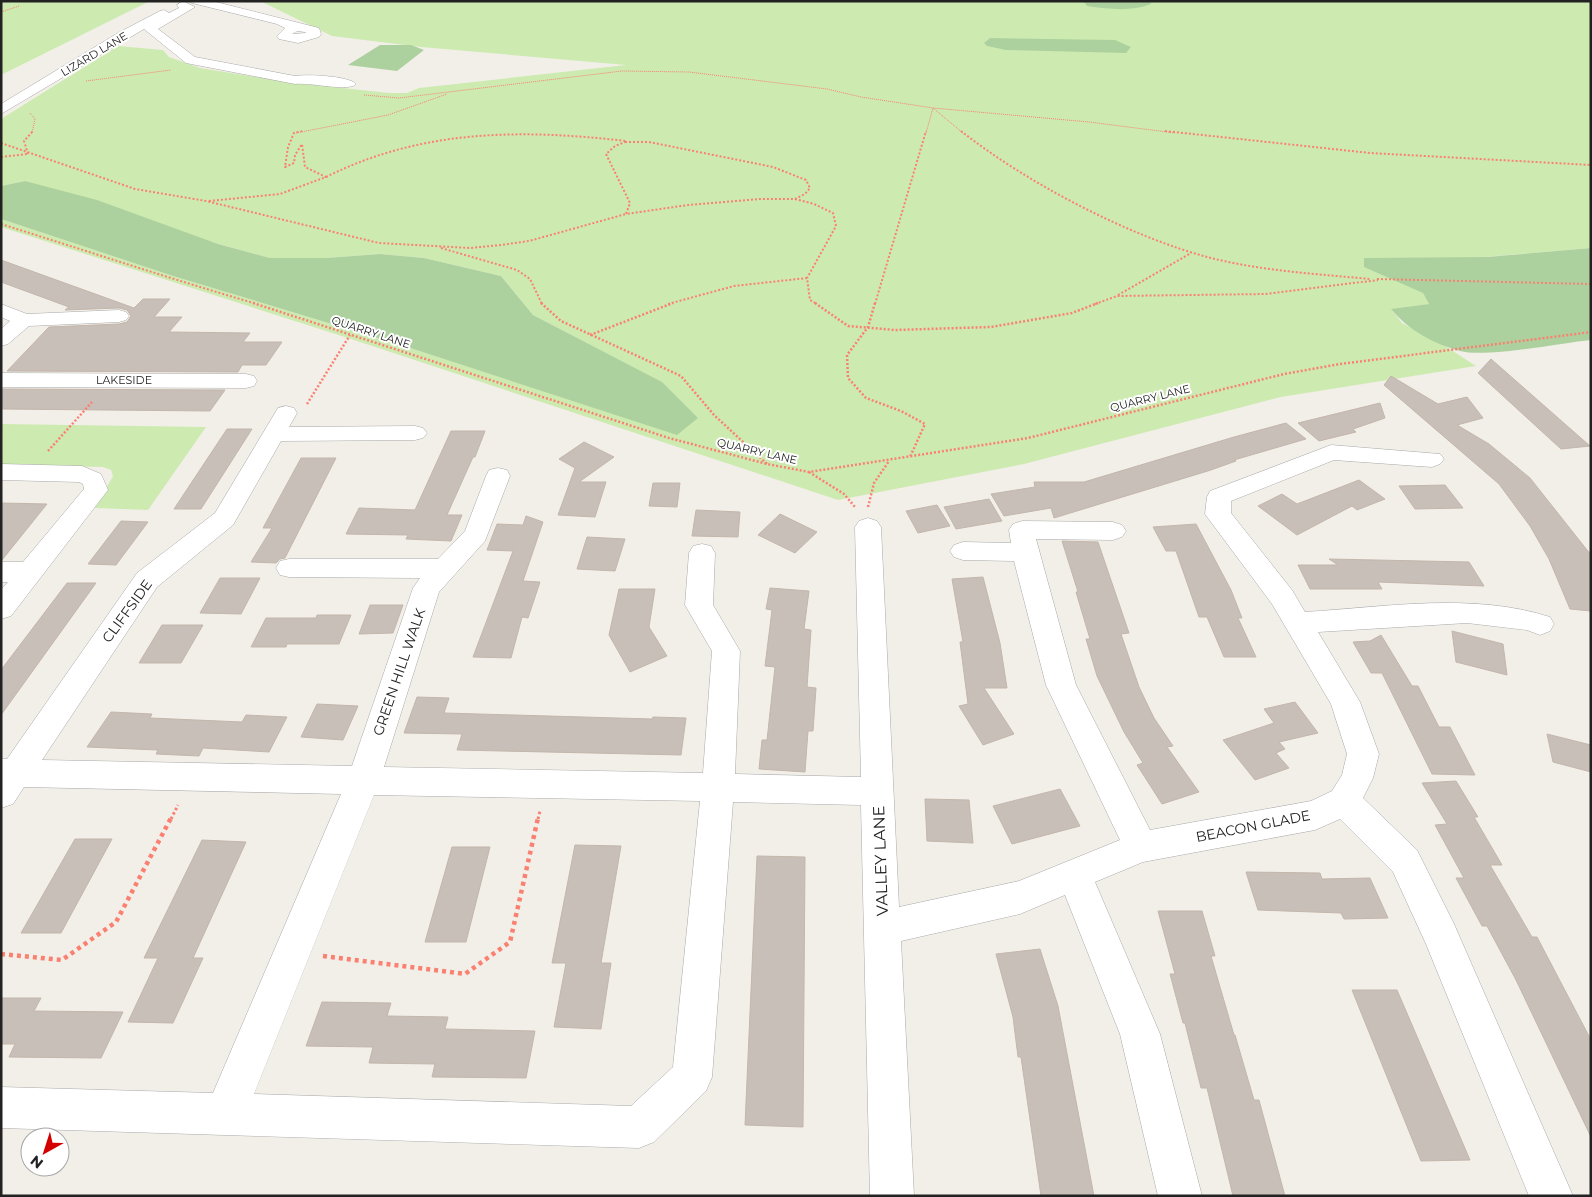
<svg xmlns="http://www.w3.org/2000/svg" width="1592" height="1197" font-family="Montserrat,sans-serif">
	<style>
		.grass { fill: #cdebb0 }
		.forest { fill: #add19e }
		.building { fill: #c7bfb8; stroke: #c4b6ab }
		.lines { fill: none; stroke-linecap: round; stroke-linejoin: round }
		.minor-casing { stroke: #a9a9a9; stroke-width: 1 }
		.path-far4 { stroke: #fa8072; stroke-width: 1; stroke-dasharray: 1 1; stroke-linecap: butt }
		.path-far3 { stroke: #fa8072; stroke-width: 2; stroke-dasharray: 2 2; stroke-linecap: butt }
		.path-far2 { stroke: #fa8072; stroke-width: 2.5; stroke-dasharray: 2 2; stroke-linecap: butt }
		.path-far1 { stroke: #fa8072; stroke-width: 3; stroke-dasharray: 2.5 2.5; stroke-linecap: butt }
		.path { stroke: #fa8072; stroke-width: 4.5; stroke-dasharray: 4 4; stroke-linecap: butt }
		.minor { fill: #fff; fill-rule: evenodd }
		.labels { text-anchor: middle; stroke-width: 4; stroke-linejoin: round; paint-order: stroke }
		.far-street-label { font-size: 11px; fill: #222; stroke: #fff }
		.street-label { font-size: 14px; fill: #222; stroke: #fff }
		.near-street-label { font-size: 16px; fill: #222; stroke: #fff }
	</style>
	<rect width="100%" height="100%" fill="#f2efe9"/>
	<g class="grass">
		<polygon points="1,1 150,1 1,75"/>
		<polygon points="260,1 1591,1 1591,248 1365,267 1423,292 1429,304 1392,310 1402,323 1439,342 1476,366 1281,397 1024,464 838,500 351,339 1,227 1,219 173,276 401,345 677,434 661,382 533,315 501,276 424,258 380,254 326,258 270,258 218,244 25,181 1,186 1,119 118,46 163,50 169,57 200,68 287,82 389,93 407,93 419,88 626,65 421,47 332,36"/>
		<polygon points="1,424 206,427 148,510 95,508 113,476 111,470 103,467 1,465"/>
	</g>
	<g class="forest">
		<path d="M1077 1H1150L1151 4C1130 12 1110 9 1087 6L1085 3Z"/>
		<polygon points="990,38 1115,40 1131,47 1126,53 1006,50 987,46 984,43"/>
		<polygon points="380,45 411,45 424,50 397,71 348,65"/>
		<polygon points="25,181 97,200 218,244 270,258 326,258 380,254 424,258 501,276 533,315 662,382 698,418 677,435 401,345 173,276 1,219 1,186"/>
		<path d="M1591 248V340C1561 343 1486 358 1460 351 1434 344 1408 330 1391 309L1429 304 1423 293 1364 267V258L1487 257Z"/>
	</g>
	<g class="building">
		<polygon points="1,260 134,308 143,299 170,299 154,317 182,317 169,332 250,333 243,342 282,342 266,365 242,365 238,372 7,371 49,327 119,324 127,322 131,316 127,310 119,308 65,310 69,307 1,282"/>
		<polygon points="1491,359 1590,446 1561,449 1478,373"/>
		<polygon points="1391,376 1438,404 1467,397 1483,418 1457,425 1489,444 1530,478 1591,555 1591,611 1570,609 1549,559 1530,526 1499,484 1384,385"/>
		<polygon points="1,389 225,390 210,411 1,409"/>
		<polygon points="1380,403 1385,418 1353,429 1356,432 1319,441 1298,423"/>
		<polygon points="1286,423 1306,439 1234,460 1236,461 1211,470 1054,518 1051,508 1004,516 991,494 1035,487 1034,482 1084,482 1234,437"/>
		<polygon points="227,429 252,429 201,509 174,509"/>
		<polygon points="451,431 485,431 475,457 473,457 447,515 462,515 451,541 406,539 408,535 346,534 359,508 415,510"/>
		<polygon points="584,442 614,457 579,482 606,482 595,517 558,515 575,468 559,459"/>
		<polygon points="301,458 336,458 285,558 280,559 276,563 251,562 272,528 263,528"/>
		<polygon points="1359,480 1385,499 1357,510 1352,506 1297,535 1258,506 1282,494 1297,504"/>
		<polygon points="653,483 680,483 677,507 649,506"/>
		<polygon points="1445,485 1463,508 1415,509 1399,486"/>
		<polygon points="989,499 1002,521 956,529 944,507"/>
		<polygon points="1,503 47,504 2,560 1,560"/>
		<polygon points="937,505 950,526 918,533 906,511"/>
		<polygon points="696,510 740,512 738,537 692,536"/>
		<polygon points="780,514 817,532 795,553 758,535"/>
		<polygon points="526,516 543,522 523,581 540,582 528,618 522,617 511,658 473,657 513,551 487,550 497,524 523,525"/>
		<polygon points="121,521 148,522 116,565 88,564"/>
		<polygon points="1196,524 1231,590 1242,618 1238,618 1256,657 1224,657 1207,617 1199,617 1176,551 1166,551 1153,527"/>
		<polygon points="587,537 625,539 615,571 577,569"/>
		<polygon points="1062,541 1098,542 1129,633 1121,634 1139,687 1154,718 1173,746 1167,747 1199,792 1162,804 1137,765 1143,763 1124,732 1097,676 1086,639 1090,639 1076,592 1078,592"/>
		<polygon points="1329,559 1469,562 1484,586 1378,582 1382,589 1310,589 1298,565 1338,565"/>
		<polygon points="983,577 1000,643 1007,688 984,688 1014,734 983,745 959,706 968,704 960,642 963,642 952,579"/>
		<polygon points="220,578 260,578 241,614 200,613"/>
		<polygon points="67,583 96,583 1,715 1,670"/>
		<polygon points="770,588 809,591 804,629 811,630 807,687 816,688 813,731 808,731 805,772 759,769 762,740 767,740 775,667 765,666 772,610 766,609"/>
		<polygon points="619,589 655,589 649,627 667,656 630,672 609,635"/>
		<polygon points="370,605 403,605 393,633 359,634"/>
		<polygon points="317,615 351,615 339,644 287,644 286,647 251,647 266,618 316,618"/>
		<polygon points="162,625 203,625 181,663 139,663"/>
		<polygon points="1452,631 1503,644 1507,675 1456,662"/>
		<polygon points="1381,635 1412,686 1418,686 1439,727 1450,727 1475,775 1432,774 1382,673 1371,673 1353,642 1370,641"/>
		<polygon points="417,697 449,698 444,713 652,719 653,717 686,718 681,755 457,750 462,734 404,733"/>
		<polygon points="1295,702 1318,733 1279,742 1285,749 1276,753 1289,768 1255,780 1223,740 1274,723 1264,709"/>
		<polygon points="317,704 358,706 343,740 301,737"/>
		<polygon points="111,712 152,714 150,718 242,722 246,715 287,717 269,752 203,748 199,756 156,754 158,750 87,747"/>
		<polygon points="1547,734 1591,745 1591,772 1553,762"/>
		<polygon points="1456,781 1478,817 1474,817 1502,865 1490,865 1532,937 1537,937 1591,1040 1591,1137 1516,980 1487,926 1482,926 1456,878 1464,878 1435,825 1447,824 1422,783"/>
		<polygon points="1060,789 1080,826 1012,844 993,806"/>
		<polygon points="925,799 969,800 973,843 927,841"/>
		<polygon points="75,839 112,839 61,933 21,933"/>
		<polygon points="202,840 246,842 193,958 203,958 173,1023 128,1022 158,958 144,958"/>
		<polygon points="575,845 621,846 601,963 611,963 601,1029 554,1027 566,963 552,963"/>
		<polygon points="452,847 490,847 466,942 425,942"/>
		<polygon points="757,856 805,857 803,1127 745,1125"/>
		<polygon points="1246,872 1320,873 1322,879 1370,878 1388,918 1344,919 1341,913 1258,910"/>
		<polygon points="1158,911 1202,911 1215,956 1211,956 1234,1035 1235,1035 1254,1100 1259,1100 1285,1196 1233,1196 1207,1088 1201,1088 1185,1023 1183,1023 1170,974 1175,974"/>
		<polygon points="1040,949 1058,1006 1094,1196 1041,1196 1021,1057 1018,1057 1013,1017 996,954"/>
		<polygon points="1352,990 1397,990 1470,1160 1421,1161"/>
		<polygon points="1,998 41,998 34,1011 123,1012 101,1058 9,1057 15,1044 1,1044"/>
		<polygon points="322,1002 391,1003 387,1016 448,1017 445,1029 535,1031 526,1078 432,1077 435,1064 369,1063 373,1047 306,1046"/>
	</g>
	<g class="lines">
		<g class="minor-casing">
			<g id="minor">
				<path d="M183 1 195 7 158 29 195 57 295 76C307 74 349 76 356 84 349 92 309 82 295 84L186 63 144 29 1 114V104L118 33 160 11 164 10 169 13 179 8 177 5Z"/>
				<path d="M190 1H212L319 28 321 34 319 37 298 43 279 39 277 36 285 28 277 24 192 3ZM297 31 305 32 306 33 292 34Z"/>
				<polygon points="1,304 27,314 119,310 126,312 129,316 126,320 119,322 29,326 8,344 1,346 1,329 10,321 1,317"/>
				<polygon points="1,373 246,374 254,376 257,381 254,386 246,388 1,387"/>
				<path d="M286 406 294 408 297 413 289 427 415 426 423 428 427 433 423 438 415 440 281 441 233 525 157 587 42 760 352 766 413 588 420 578 289 577 280 575 276 568 280 561 289 559H438L465 531 486 476 489 470 498 468 507 470 510 476 485 541 439 592 384 767 703 773 712 651 685 605 689 553 693 546 702 544 711 546 715 553 713 605 740 651 735 774 861 777 855 527 859 521 868 518 877 521 881 527 899 907 1019 881 1120 840 1046 685 1014 561 963 560 954 557 950 551 954 545 963 542 1011 543 1009 530 1013 524 1022 521 1113 522 1122 525 1126 531 1122 537 1113 540 1036 539 1076 685 1150 830 1311 801 1332 791 1342 775 1347 754 1331 704 1272 604 1205 514 1207 497 1210 491 1331 445 1440 454 1444 459 1440 464 1432 467 1334 460 1231 501V513L1292 590 1305 612C1386 607 1472 592 1550 617L1554 624 1550 631 1540 635 1527 630 1467 623 1318 632 1360 702 1379 754 1373 778 1363 798 1417 850 1454 924 1573 1196H1529L1426 944 1393 872 1340 819 1315 830 1143 862 1095 882 1160 1034 1202 1196H1158L1120 1034 1065 895 1020 914 901 941 914 1196H870L861 805 733 802 712 1077 706 1091 654 1142 639 1148 1 1128V1087L213 1093 341 794 24 787 13 804 1 808V759H7L137 573 215 513 278 408ZM374 795 700 801 673 1067 631 1106 254 1094Z"/>
				<polygon points="1,464 82,466 101,474 108,490 11,616 1,619 1,589 8,582 1,582 1,562 23,562 84,489 83,484 79,482 1,480"/>
			</g>
		</g>
		<g class="path-far4">
			<polyline points="1,12 19,6"/>
			<polyline points="86,81 171,70"/>
			<polyline points="364,95 399,98 622,71 689,72 827,89 861,97 933,108 1089,122 1175,133"/>
			<polyline points="933,108 963,133"/>
			<polyline points="30,113 35,119 32,133"/>
			<polyline points="296,133 388,115 447,94"/>
			<polyline points="926,133 933,108"/>
		</g>
		<g class="path-far3">
			<path d="M961 131C1027 183 1130 237 1211 258 1263 271 1317 274 1370 279"/>
			<polyline points="1165,131 1370,153 1591,165"/>
			<polygon points="625,142 649,142 773,167 806,180 810,188 805,194 795,199 760,199 688,205 626,214 630,203 606,154 615,146"/>
			<polyline points="1,143 135,189 206,201 379,243 470,248 501,245 529,241 626,214"/>
			<polyline points="28,154 24,141 33,131"/>
			<polyline points="1,157 27,154"/>
			<path d="M326 177C422 129 521 129 626 141"/>
			<polyline points="795,199 814,204 833,213 836,226 807,278 810,300 817,304"/>
			<polyline points="209,201 280,194 326,177 305,167 302,144 295,155 294,163 285,167 288,147 294,133 302,131"/>
			<path d="M1 224C87 251 171 279 257 304"/>
			<polyline points="441,248 517,270 530,279 542,304"/>
			<polyline points="1377,279 1591,284"/>
			<polyline points="1118,295 1191,253"/>
			<polyline points="668,304 734,286 807,278"/>
			<polyline points="875,304 926,131"/>
			<polyline points="1095,304 1117,296 1265,294 1378,280"/>
		</g>
		<g class="path-far2">
			<polyline points="253,303 669,438 767,464 809,472 1028,438 1284,374 1340,364 1591,332"/>
			<polyline points="541,303 561,321 681,376 714,415 767,464"/>
			<polyline points="815,303 848,326 895,330 991,327 1072,313 1098,303"/>
			<polyline points="875,303 868,327 847,355 848,378 866,398 901,411 925,424 910,457"/>
			<polyline points="590,335 673,303"/>
			<polyline points="307,404 350,335"/>
			<polyline points="48,451 92,402"/>
			<polyline points="809,472 844,494 855,507"/>
			<polyline points="868,507 874,483 889,461"/>
		</g>
		<g class="path-far1">
			<polyline points="171,819 178,805"/>
			<polyline points="538,819 540,811"/>
		</g>
		<g class="path">
			<polyline points="1,954 62,960 116,922 171,818"/>
			<polyline points="323,956 465,974 510,942 538,818"/>
		</g>
		<use href="#minor" class="minor"/>
	</g>
	<g class="labels">
		<g class="far-street-label">
			<text transform="translate(94 54) rotate(-31)" y="4">LIZARD LANE</text>
			<text transform="translate(371 332) rotate(18)" y="4">QUARRY LANE</text>
			<text x="124" y="384">LAKESIDE</text>
			<text transform="translate(1150 398) rotate(-14)" y="4">QUARRY LANE</text>
			<text transform="translate(757 451) rotate(13)" y="4">QUARRY LANE</text>
		</g>
		<g class="street-label">
			<text transform="translate(127 611) rotate(-54)" y="5">CLIFFSIDE</text>
			<text transform="translate(399 672) rotate(-71)" y="5">GREEN HILL WALK</text>
			<text transform="translate(1253 826) rotate(-11)" y="5">BEACON GLADE</text>
		</g>
		<g class="near-street-label">
			<text transform="translate(880 861) rotate(-92)" y="6">VALLEY LANE</text>
		</g>
	</g>
	<rect width="1592" height="1197" fill="none" stroke="#222222" stroke-width="5"/>
	<g transform="translate(45 1152) rotate(219)"><circle r="24" fill="#ffffff" stroke="#a7a7a7"/>
	<path d="M0-4L9 19L0 12L-9 19Z" fill="#d40000"/>
	<text y="-8" font-size="14" font-weight="bold" text-anchor="middle" fill="#222222">N</text>
	</g>
</svg>
